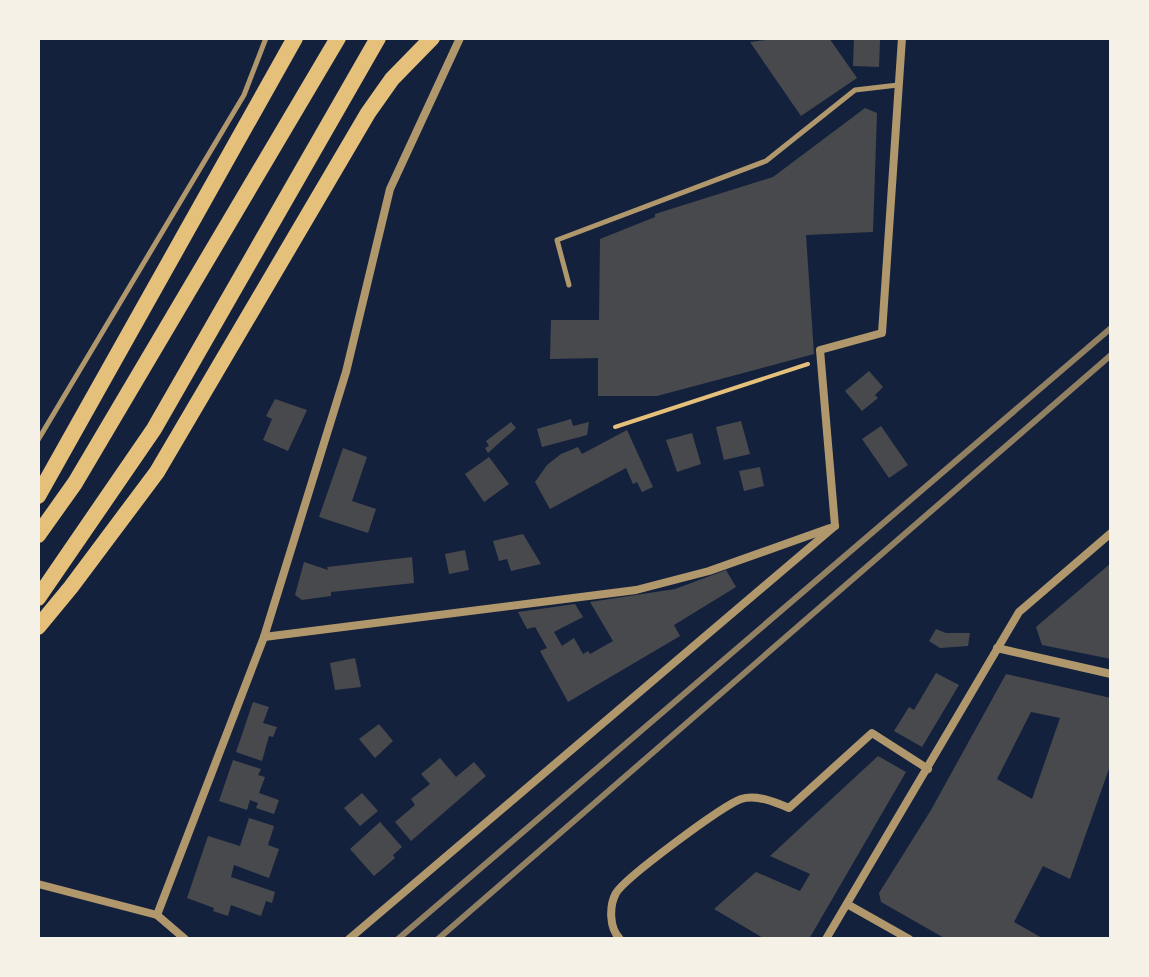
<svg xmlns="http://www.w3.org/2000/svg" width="1149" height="977" font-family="Jost,sans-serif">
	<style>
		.building { fill: #48494c; fill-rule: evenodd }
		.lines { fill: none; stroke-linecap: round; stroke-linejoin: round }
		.path { stroke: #e5c07b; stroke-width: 4 }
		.service { stroke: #b1986c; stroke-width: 5 }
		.minor { stroke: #b1986c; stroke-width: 8 }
		.trunk { stroke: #e5c07b; stroke-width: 16 }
		.rail { stroke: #918062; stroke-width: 6 }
	</style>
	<rect width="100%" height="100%" fill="#14213d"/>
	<g class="building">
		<polygon points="780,38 829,38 857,78 801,116 750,42"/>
		<polygon points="854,38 880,40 879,67 853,66"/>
		<polygon points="865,108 877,113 873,232 806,235 814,354 657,396 598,396 598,358 550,359 551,320 599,320 600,239 655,217 655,214 773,177"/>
		<polygon points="869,371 883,387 875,395 878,398 862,411 845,391"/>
		<polygon points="275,399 307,410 288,451 263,440 272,419 266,416"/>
		<polygon points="571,419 573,426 589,422 587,435 542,447 537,429"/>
		<polygon points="741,421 750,454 724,460 716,427"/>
		<polygon points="511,422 516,428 488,453 485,448 489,446 486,441"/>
		<polygon points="881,426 908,465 889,478 862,439"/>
		<polygon points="627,430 653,487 642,492 637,482 633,484 626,468 550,509 535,482 547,465 561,454 578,447 582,454"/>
		<polygon points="692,433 701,464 677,472 666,440"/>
		<polygon points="343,448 367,457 352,501 376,509 368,533 319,517"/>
		<polygon points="489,457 509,484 484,502 465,474"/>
		<polygon points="760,467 764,486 744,491 739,471"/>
		<polygon points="523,534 541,564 511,571 507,559 499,561 493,541"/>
		<polygon points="465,550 469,570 449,574 445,554"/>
		<polygon points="412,557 414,583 331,592 331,596 302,600 295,595 304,562 328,570 327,567"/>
		<polygon points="1111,563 1111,659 1042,645 1036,627"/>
		<polygon points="726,570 736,587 674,625 680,636 568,702 540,651 547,648 535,627 527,629 518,612 575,604 583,617 554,632 562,646 574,638 583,654 588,651 590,654 613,641 590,602 675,589"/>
		<polygon points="936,629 946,633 970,633 968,646 940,648 929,641"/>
		<polygon points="355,658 361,687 335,690 330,663"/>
		<polygon points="936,673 959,685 922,747 894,731 909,707 914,710"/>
		<path d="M1006 674 1111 698V763L1070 879 1043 866 1014 922 1044 939H946L881 902 879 893 931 810ZM1031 712 1060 718 1032 799 997 779Z"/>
		<polygon points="253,702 269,707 263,723 277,727 273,737 269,736 262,761 236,752"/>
		<polygon points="379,724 393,741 375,758 359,739"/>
		<polygon points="878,756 906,772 809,939 765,939 714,909 756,872 800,891 810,874 770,856"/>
		<polygon points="440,758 456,777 474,762 486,776 411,841 395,822 415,805 411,799 430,784 421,774"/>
		<polygon points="233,760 261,769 258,775 265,777 259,793 279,800 274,814 256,808 258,803 250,800 247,810 219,801"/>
		<polygon points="362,793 378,811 360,826 344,808"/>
		<polygon points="249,818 274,826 268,845 279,849 269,878 234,865 231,877 275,892 272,903 266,901 261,916 231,905 228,916 213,911 214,908 187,898 208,836 240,846"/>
		<polygon points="380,822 402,847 393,855 395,858 374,876 350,849"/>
	</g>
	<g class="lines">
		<polyline class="path" points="615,427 808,364"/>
		<g class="service">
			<polyline points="569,285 557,240 766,161 855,90 898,85"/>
			<polyline points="38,440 244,95 266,38"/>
		</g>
		<g class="minor">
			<polyline points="835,526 820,350 882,333 902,38"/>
			<polyline points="264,637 636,590 709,571 830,528"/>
			<polyline points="997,648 1111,674"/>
			<polyline points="38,884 157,915 185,939"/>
			<polyline points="847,904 909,939"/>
			<polyline points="157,915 264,637 346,372 390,189 460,38"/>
			<polyline points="349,939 835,526"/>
			<path d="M620 939C609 928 609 906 616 893 626 877 722 806 741 799 756 794 775 802 789 808L872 733 928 769"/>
			<polyline points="826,939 1019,612 1111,533"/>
		</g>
		<g class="trunk">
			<polyline points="38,496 295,38"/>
			<polyline points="38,535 75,483 338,38"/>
			<polyline points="38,598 154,429 378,38"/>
			<polyline points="38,627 71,587 157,472 368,113 392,79 432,38"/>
		</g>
		<g class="rail">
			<polyline points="398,939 1111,328"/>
			<polyline points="438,939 1111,355"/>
		</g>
	</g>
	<rect width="1149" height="977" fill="none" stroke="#f6f1e7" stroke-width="80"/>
</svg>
